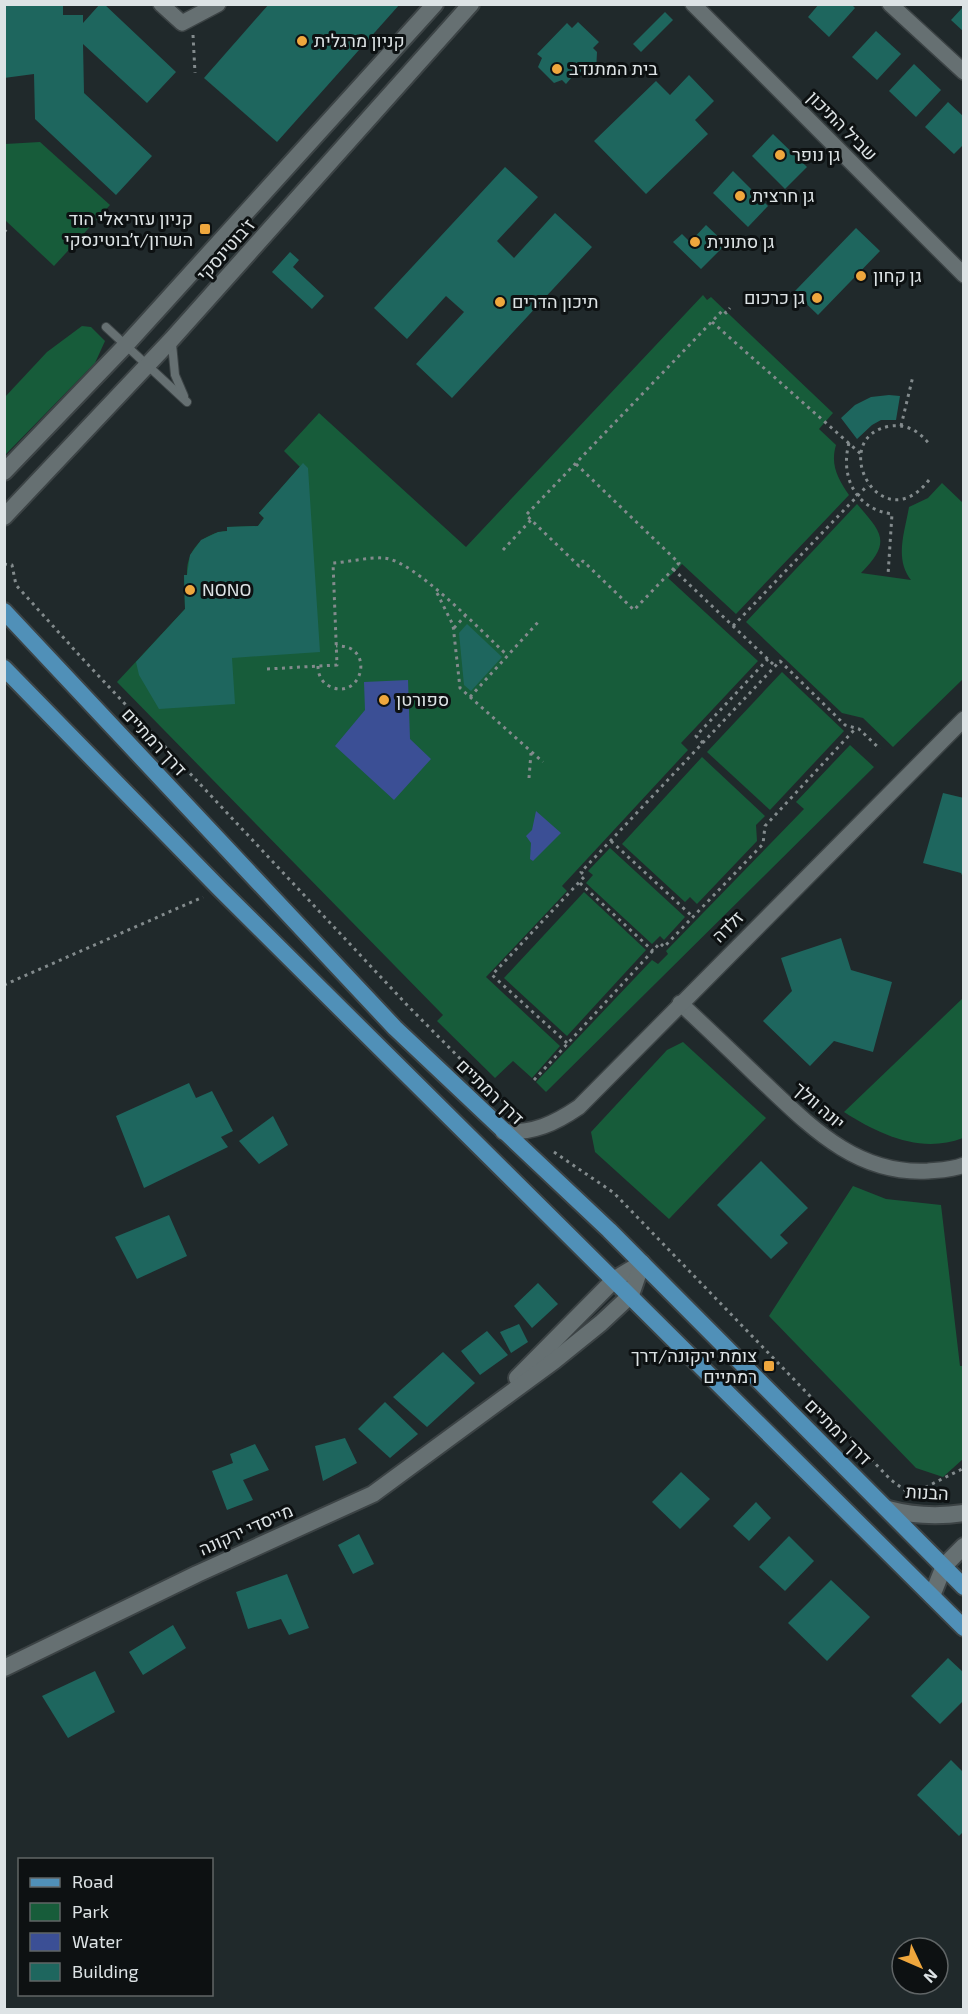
<svg xmlns="http://www.w3.org/2000/svg" width="968" height="2014" font-family="'Exo 2',Heebo,sans-serif">
	<style>
		.green { fill: #175c3a }
		.water { fill: #3b4f95 }
		.building { fill: #1e665e }
		.lines { fill: none; stroke-linecap: round; stroke-linejoin: round }
		.service-casing { stroke: #3c4345; stroke-width: 10 }
		.minor-casing { stroke: #3c4345; stroke-width: 18 }
		.tertiary-casing { stroke: #3c4345; stroke-width: 20 }
		.primary-casing { stroke: #3c4345; stroke-width: 20 }
		.path { stroke: #838b8d; stroke-width: 3; stroke-dasharray: 3 4.5; stroke-linecap: butt }
		.service { stroke: #667072; stroke-width: 8 }
		.minor { stroke: #667072; stroke-width: 15 }
		.tertiary { stroke: #667072; stroke-width: 16 }
		.primary { stroke: #5090b8; stroke-width: 16 }
		.poi-dot { fill: #efa73d; stroke: #0d1112; stroke-width: 2 }
		.labels { text-anchor: middle; stroke-width: 6; stroke-linejoin: round; paint-order: stroke }
		.poi-label { font-size: 18px; fill: #dde3e5; stroke: #0d1112; text-anchor: start }
		.street-label { font-size: 18px; fill: #dde3e5; stroke: #0d1112 }
	</style>
	<rect width="100%" height="100%" fill="#20292b"/>
	<g class="green">
		<polygon points="40,142 110,205 54,266 5,220 5,144"/>
		<path d="M703 295 707 300 711 297 833 413 819 429 836 445C830 465 838 479 849 495L736 614 682 564 668 578 758 661 681 743 688 750 562 886 567 891 486 977 560 1046 532 1078 513 1061 495 1078 437 1021 443 1015 117 682 185 609 184 575H187C186 551 202 533 227 531V527L258 526 264 518 259 513 300 467 284 451 319 413 466 547Z"/>
		<polygon points="82,326 91,327 105,341 95,363 5,455 5,397 47,352"/>
		<path d="M942 483 963 503V679L893 747 863 718 842 713 746 622 857 504C882 533 892 542 861 573L911 580C894 559 905 531 909 507L928 498Z"/>
		<polygon points="782,672 844,731 770,810 707,752"/>
		<polygon points="850,745 874,767 546,1092 536,1082 652,960 658,964 668,954 666,951 804,809 796,802"/>
		<polygon points="702,757 765,816 756,825 757,841 697,904 690,897 685,902 622,844"/>
		<polygon points="610,848 685,917 664,940 660,936 652,944 586,883 593,875 588,871"/>
		<polygon points="584,892 646,950 567,1036 504,978"/>
		<path d="M963 998V1138C921 1154 880 1135 844 1112Z"/>
		<polygon points="683,1042 766,1118 669,1219 595,1152 591,1132 667,1050"/>
		<polygon points="853,1186 886,1199 941,1205 960,1366 964,1366 963,1459 943,1477 916,1468 769,1316"/>
	</g>
	<g class="water">
		<polygon points="408,680 410,739 431,759 394,800 335,746 365,710 364,682"/>
		<polygon points="536,811 561,833 533,861 530,859 531,843 526,836 532,830"/>
	</g>
	<g class="building">
		<polygon points="4,4 63,4 63,15 83,15 83,23 100,4 104,4 176,72 147,103 83,44 84,93 152,156 116,195 35,119 34,74 4,78"/>
		<polygon points="269,4 400,4 277,142 204,78"/>
		<polygon points="819,4 851,4 855,8 829,37 808,17"/>
		<polygon points="964,6 964,32 951,20"/>
		<polygon points="665,12 673,20 641,52 633,44"/>
		<polygon points="578,22 599,42 593,48 597,52 596,73 585,72 585,77 572,77 566,84 562,80 554,83 538,67 542,58 537,54 567,23 572,28"/>
		<polygon points="876,31 901,54 877,80 852,57"/>
		<polygon points="914,64 941,90 916,117 889,91"/>
		<polygon points="689,75 714,101 695,120 708,134 646,194 594,141 656,81 670,95"/>
		<polygon points="948,102 964,117 964,144 954,154 925,127"/>
		<polygon points="773,134 807,167 785,189 752,156"/>
		<polygon points="505,167 538,197 497,241 514,258 555,213 592,247 452,398 416,364 464,312 446,296 407,339 374,308"/>
		<polygon points="733,171 768,206 748,227 713,193"/>
		<polygon points="706,225 726,244 701,269 673,242 682,234 690,242"/>
		<polygon points="856,228 880,251 818,315 794,292"/>
		<polygon points="290,252 299,260 293,267 324,296 312,309 272,272"/>
		<polygon points="889,395 900,396 896,420 881,420 872,425 857,439 841,418 855,405 871,397"/>
		<polygon points="303,463 308,468 320,652 232,658 235,704 159,709 139,675 136,662 185,609 184,575 187,575 190,555 201,540 218,532 227,531 227,527 258,526 264,518 259,513"/>
		<polygon points="467,624 502,657 471,691 464,685 459,633"/>
		<polygon points="943,793 964,798 964,880 961,873 923,863"/>
		<polygon points="841,938 851,970 892,982 873,1052 834,1041 810,1066 763,1021 792,991 781,958"/>
		<polygon points="189,1083 196,1098 212,1091 233,1131 221,1137 228,1147 144,1188 116,1116"/>
		<polygon points="273,1116 288,1145 259,1164 239,1141"/>
		<polygon points="761,1161 808,1208 780,1235 788,1243 771,1259 717,1205"/>
		<polygon points="169,1215 187,1256 137,1279 115,1237"/>
		<polygon points="538,1283 558,1304 532,1328 514,1306"/>
		<polygon points="519,1324 528,1342 511,1353 500,1332"/>
		<polygon points="487,1331 508,1355 480,1375 461,1351"/>
		<polygon points="443,1352 475,1383 427,1427 393,1397"/>
		<polygon points="385,1402 418,1434 390,1458 358,1429"/>
		<polygon points="345,1438 357,1463 323,1481 315,1446"/>
		<polygon points="255,1444 269,1470 243,1480 253,1500 227,1510 212,1471 233,1463 230,1454"/>
		<polygon points="681,1472 710,1499 680,1529 652,1502"/>
		<polygon points="756,1502 771,1518 749,1541 733,1526"/>
		<polygon points="359,1534 374,1564 353,1574 338,1545"/>
		<polygon points="789,1536 814,1561 785,1591 759,1567"/>
		<polygon points="287,1574 309,1628 289,1635 281,1619 248,1629 236,1592"/>
		<polygon points="831,1580 870,1617 827,1661 788,1623"/>
		<polygon points="173,1625 186,1648 143,1675 129,1652"/>
		<polygon points="948,1658 964,1673 964,1700 940,1724 911,1696"/>
		<polygon points="95,1671 115,1712 68,1738 42,1696"/>
		<polygon points="951,1760 964,1773 964,1831 959,1836 917,1795"/>
	</g>
	<g class="lines">
		<g class="service-casing">
			<g id="service">
				<polyline points="106,327 187,402"/>
				<polyline points="172,344 175,375 184,396"/>
			</g>
		</g>
		<g class="minor-casing">
			<g id="minor">
				<polyline points="161,4 182,23 218,4"/>
				<polyline points="693,4 964,275"/>
				<polyline points="890,4 964,72"/>
				<path d="M680 1003C707 1028 734 1054 760 1079 809 1125 855 1175 928 1171 940 1170 952 1170 964 1165"/>
				<path d="M503 1132C534 1133 554 1124 579 1107L964 719"/>
			</g>
		</g>
		<g class="tertiary-casing">
			<g id="tertiary">
				<polyline points="4,472 126,345 435,4"/>
				<polyline points="4,517 172,339 471,4"/>
				<polyline points="517,1378 615,1279 642,1263"/>
				<path d="M888 1509C914 1516 937 1517 964 1513"/>
				<polyline points="932,1596 944,1566 964,1546"/>
				<polyline points="4,1668 197,1574 373,1494 554,1361 601,1323 631,1295 642,1263"/>
			</g>
		</g>
		<g class="primary-casing">
			<g id="primary">
				<polyline points="4,611 395,1028 609,1230 964,1587"/>
				<polyline points="4,668 220,889 964,1628"/>
			</g>
		</g>
		<g class="path">
			<polyline points="193,35 195,73"/>
			<polyline points="4,230 8,233"/>
			<polyline points="712,322 861,454"/>
			<polyline points="901,426 913,376"/>
			<path d="M849 443C840 476 855 509 892 514L888 575"/>
			<polyline points="576,464 679,563 634,610 583,561 579,566 526,515 723,310 726,313 730,308"/>
			<path d="M929 480C880 543 825 436 891 426 908 424 920 432 930 445"/>
			<polyline points="503,550 531,520"/>
			<polyline points="4,564 12,565 16,585 80,656 408,1006 517,1116"/>
			<polyline points="673,569 775,666"/>
			<polyline points="437,593 453,625 460,688 543,762"/>
			<polyline points="733,626 868,485"/>
			<polyline points="454,628 465,616"/>
			<path d="M318 666C318 674 321 682 329 686 362 703 377 644 336 646"/>
			<path d="M267 669 337 665 333 563C349 562 368 557 384 558 414 560 483 633 507 655"/>
			<polyline points="470,697 540,620"/>
			<polyline points="703,743 696,736 768,659"/>
			<polyline points="529,778 531,753"/>
			<polyline points="611,841 692,916"/>
			<polyline points="580,883 653,951"/>
			<polyline points="4,985 203,897"/>
			<polyline points="567,1043 492,975 585,876 581,872 780,661 845,725 859,729 880,749"/>
			<polyline points="534,1080 660,943 664,947 763,844 765,826 856,728"/>
			<polyline points="554,1152 614,1193 891,1480 906,1491 922,1489 964,1468"/>
		</g>
		<use href="#service" class="service"/>
		<use href="#minor" class="minor"/>
		<use href="#tertiary" class="tertiary"/>
		<use href="#primary" class="primary"/>
	</g>
	<g class="poi-dot">
		<circle cx="302" cy="41" r="6"/>
		<circle cx="557" cy="69" r="6"/>
		<circle cx="780" cy="155" r="6"/>
		<circle cx="740" cy="196" r="6"/>
		<rect x="199" y="223" width="12" height="12" rx="3"/>
		<circle cx="695" cy="242" r="6"/>
		<circle cx="861" cy="276" r="6"/>
		<circle cx="817" cy="298" r="6"/>
		<circle cx="500" cy="302" r="6"/>
		<circle cx="190" cy="590" r="6"/>
		<circle cx="384" cy="700" r="6"/>
		<rect x="763" y="1360" width="12" height="12" rx="3"/>
	</g>
	<g class="labels">
		<g class="poi-label">
			<text x="314" y="47">קניון מרגלית</text>
			<text x="569" y="75">בית המתנדב</text>
			<text x="792" y="161">גן נופר</text>
			<text x="752" y="202">גן חרצית</text>
			<text x="193" y="225" text-anchor="end">קניון עזריאלי הוד<tspan x="193" dy="21">השרון/ז׳בוטינסקי</tspan></text>
			<text x="707" y="248">גן סתונית</text>
			<text x="873" y="282">גן קחון</text>
			<text x="805" y="304" text-anchor="end">גן כרכום</text>
			<text x="512" y="308">תיכון הדרים</text>
			<text x="202" y="596">NONO</text>
			<text x="396" y="706">ספורטן</text>
			<text x="757" y="1362" text-anchor="end">צומת ירקונה/דרך<tspan x="757" dy="21">רמתיים</tspan></text>
		</g>
		<g class="street-label">
			<text transform="translate(842 126) rotate(45)" y="6">שביל התיכון</text>
			<text transform="translate(226 250) rotate(-48)" y="6">ז'בוטינסקי</text>
			<text transform="translate(154 742) rotate(47)" y="6">דרך רמתיים</text>
			<text transform="translate(728 927) rotate(-45)" y="6">זלדה</text>
			<text transform="translate(490 1092) rotate(44)" y="6">דרך רמתיים</text>
			<text transform="translate(819 1106) rotate(41)" y="6">יונה וולך</text>
			<text transform="translate(838 1432) rotate(45)" y="6">דרך רמתיים</text>
			<text transform="translate(927 1493) rotate(3)" y="6">הבנות</text>
			<text transform="translate(246 1530) rotate(-24)" y="6">מייסדי ירקונה</text>
		</g>
	</g>
	<rect width="968" height="2014" fill="none" stroke="#dde3e5" stroke-width="12"/>
	<rect x="18" y="1858" width="195" height="138" fill="#0d1112" stroke="#606566" stroke-width="1.5"/>
	<rect x="30" y="1878" width="30" height="9" fill="#5090b8" stroke="#606566" stroke-width="1.5"/>
	<text x="72" y="1888" font-size="18" fill="#dde3e5">Road</text>
	<rect x="30" y="1903" width="30" height="18" fill="#175c3a" stroke="#606566" stroke-width="1.5"/>
	<text x="72" y="1918" font-size="18" fill="#dde3e5">Park</text>
	<rect x="30" y="1933" width="30" height="18" fill="#3b4f95" stroke="#606566" stroke-width="1.5"/>
	<text x="72" y="1948" font-size="18" fill="#dde3e5">Water</text>
	<rect x="30" y="1963" width="30" height="18" fill="#1e665e" stroke="#606566" stroke-width="1.5"/>
	<text x="72" y="1978" font-size="18" fill="#dde3e5">Building</text>
	<g transform="translate(920 1966) rotate(134)"><circle r="28" fill="#0d1112" stroke="#606566" stroke-width="1.5"/>
	<path d="M0-4.5L10 22L0 15L-10 22Z" fill="#efa73d"/>
	<text y="-9" font-size="16" font-weight="bold" text-anchor="middle" fill="#dde3e5">N</text>
	</g>
</svg>
